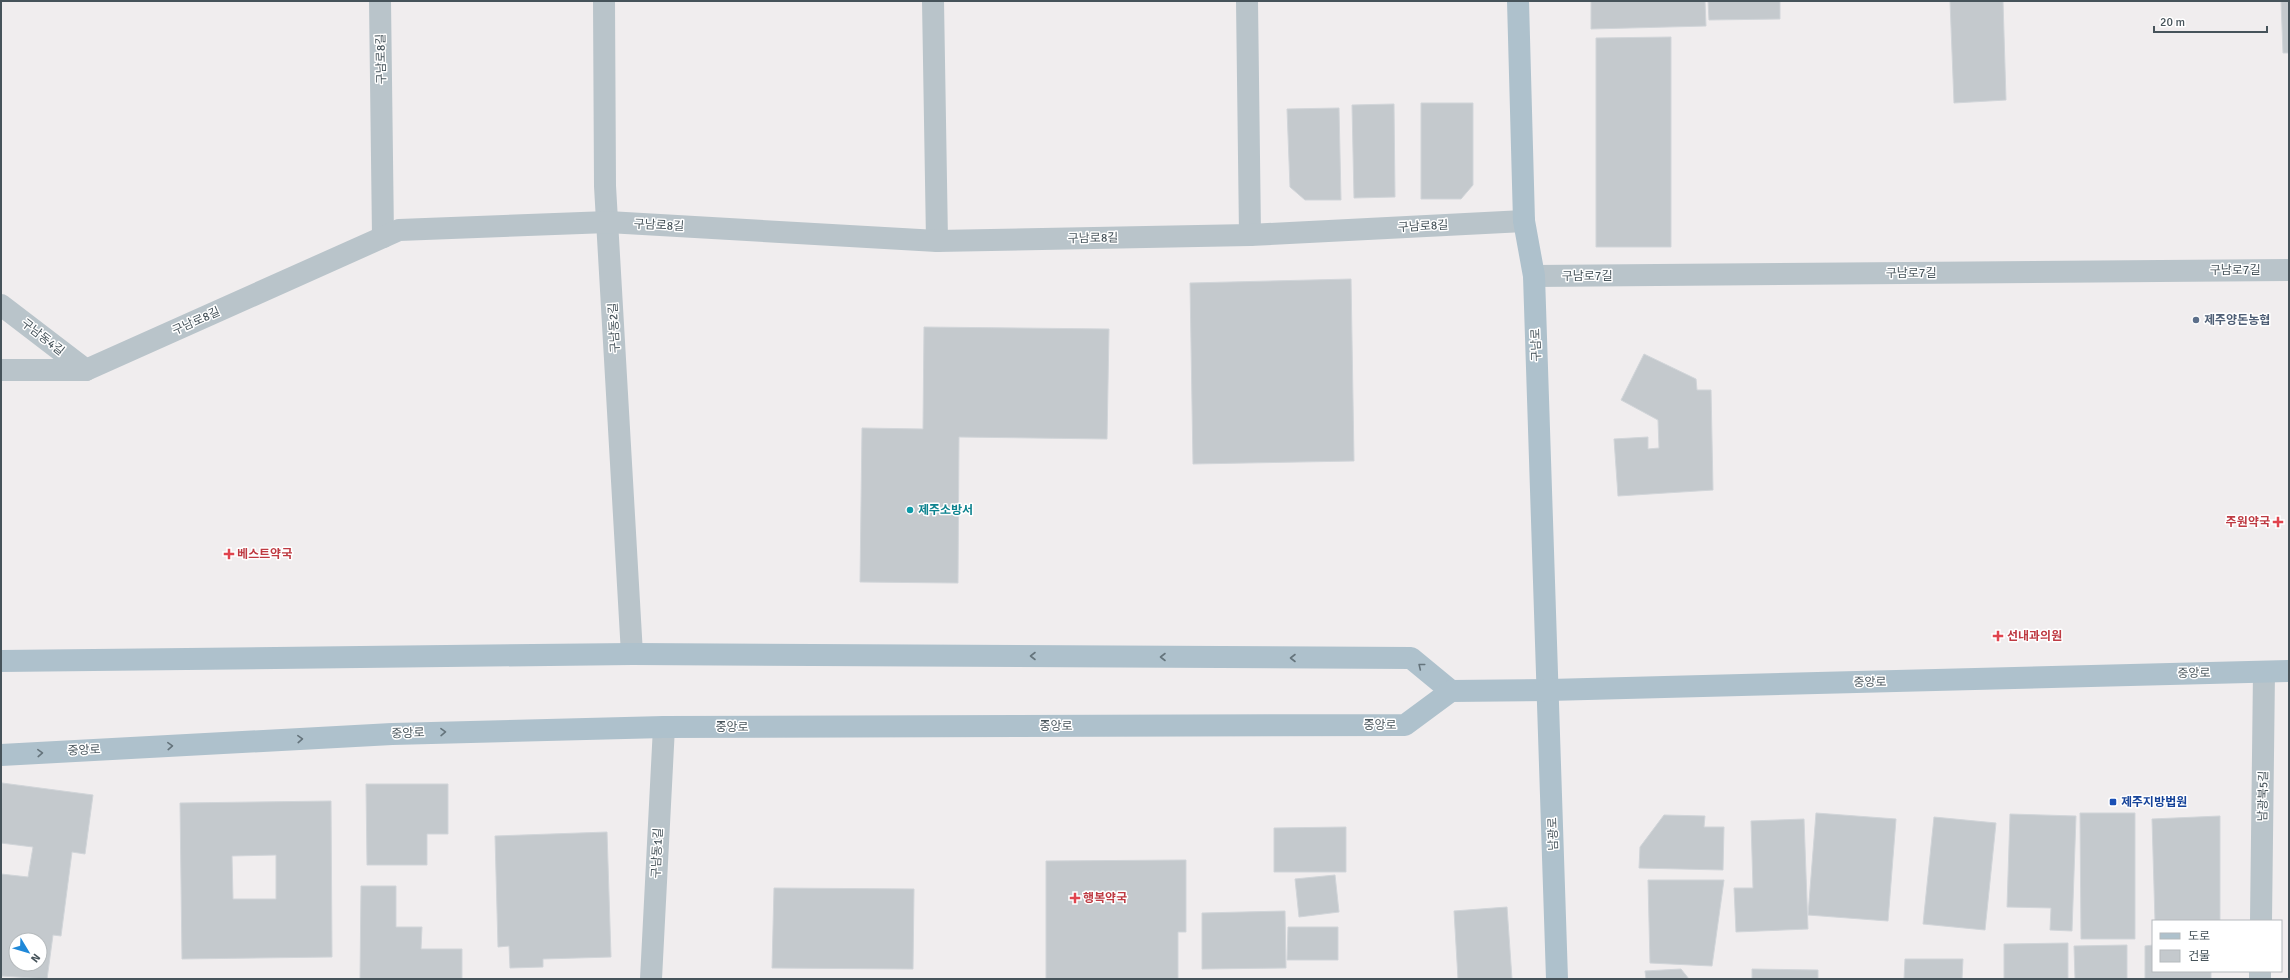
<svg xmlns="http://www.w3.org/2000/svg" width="2290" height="980" font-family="Signika,'Noto Sans KR',sans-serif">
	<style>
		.building { fill: #c4c9cd; stroke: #d1d5d9; fill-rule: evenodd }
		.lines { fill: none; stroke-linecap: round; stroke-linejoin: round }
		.minor { stroke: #b9c4ca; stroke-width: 22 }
		.major { stroke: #aec1cc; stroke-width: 22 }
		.oneway { stroke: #65747c }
		.service-dot { fill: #5c6f8a; stroke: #fff; stroke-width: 1.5 }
		.culture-dot { fill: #0f9aa8; stroke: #fff; stroke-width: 1.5 }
		.health-dot { fill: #e0444e; stroke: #fff; stroke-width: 1.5 }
		.transit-dot { fill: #1a4fb4; stroke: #fff; stroke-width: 1.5 }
		.labels { text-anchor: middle; stroke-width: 3; stroke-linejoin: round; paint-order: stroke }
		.street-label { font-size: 12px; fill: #46535a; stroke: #fff }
		.service-label { font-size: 12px; font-weight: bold; fill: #4e5e75; stroke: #fff; text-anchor: start }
		.culture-label { font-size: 12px; font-weight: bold; fill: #0d838f; stroke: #fff; text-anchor: start }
		.health-label { font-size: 12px; font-weight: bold; fill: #be3a42; stroke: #fff; text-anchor: start }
		.transit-label { font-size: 12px; font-weight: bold; fill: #164399; stroke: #fff; text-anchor: start }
	</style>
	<rect width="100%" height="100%" fill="#f0edee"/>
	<g class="building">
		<polygon points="1591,1 1705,1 1706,26 1591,29"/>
		<polygon points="1708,1 1780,1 1780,19 1709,20"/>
		<polygon points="1950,1 2003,1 2006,100 1954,103"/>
		<polygon points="2281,1 2289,1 2289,53 2283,53"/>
		<polygon points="1671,37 1671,247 1596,247 1596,38"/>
		<polygon points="1421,103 1473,103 1473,185 1461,199 1421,199"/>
		<polygon points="1394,104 1395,197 1354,198 1352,105"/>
		<polygon points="1339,108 1341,200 1305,200 1290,187 1287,109"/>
		<polygon points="1351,279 1354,461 1193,464 1190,283"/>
		<polygon points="924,327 1109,329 1107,439 959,437 958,583 860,582 862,428 923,429"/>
		<polygon points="1644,354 1696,379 1697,390 1711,390 1713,490 1618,496 1614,439 1648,437 1648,449 1659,448 1658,420 1621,400"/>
		<path d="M2 783 93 795 85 854 72 852 61 936 53 935 47 979 1 976V874L28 877 33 847 1 843ZM16 940H40V964H16Z"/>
		<polygon points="366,784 448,784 448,834 427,834 427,865 367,865"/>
		<path d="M331 801 332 957 182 959 180 803ZM276 855V899H233L232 856Z"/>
		<polygon points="1816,813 1896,819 1888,921 1808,915"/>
		<polygon points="2080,813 2135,813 2135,939 2081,939"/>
		<polygon points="2010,814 2076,816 2072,931 2050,930 2051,908 2007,907"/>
		<polygon points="1664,815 1705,816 1704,827 1724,827 1723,870 1639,868 1640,847"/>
		<polygon points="2220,816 2220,921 2155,921 2152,819"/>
		<polygon points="1934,817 1996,823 1985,930 1923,924"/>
		<polygon points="1804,819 1808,929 1736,932 1734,888 1753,888 1751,821"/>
		<polygon points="1346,827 1346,872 1274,872 1274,828"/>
		<polygon points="607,832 611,957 543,959 543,967 510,968 509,946 498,947 495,836"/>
		<polygon points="1186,860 1186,932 1178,932 1178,979 1046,979 1046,861"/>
		<polygon points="1335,875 1339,912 1299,917 1295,879"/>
		<polygon points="1648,880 1724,880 1712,966 1650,963"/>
		<polygon points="361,886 396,886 396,927 422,927 421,949 462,949 462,979 360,979"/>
		<polygon points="774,888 914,889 913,969 772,968"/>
		<polygon points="1507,907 1512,979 1458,979 1454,911"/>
		<polygon points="1285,911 1286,968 1202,969 1202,913"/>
		<polygon points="1288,927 1338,927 1338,960 1287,960"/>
		<polygon points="2068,943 2068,979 2004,979 2004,944"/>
		<polygon points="2127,945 2127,979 2075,979 2074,946"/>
		<polygon points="2153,945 2153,971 2211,971 2211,979 2145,979 2145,946"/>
		<polygon points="1905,959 1963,959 1962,979 1904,979"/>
		<polygon points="1681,969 1689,979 1646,979 1645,971"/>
		<polygon points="1752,969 1818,970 1818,979 1752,979"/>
	</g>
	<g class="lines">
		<g class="minor">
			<polyline points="380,1 383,237"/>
			<polyline points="604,1 605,186 632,654"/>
			<polyline points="933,1 937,241"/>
			<polyline points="1247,1 1250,235"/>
			<polyline points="1534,276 2289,270"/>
			<polyline points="1,305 86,370"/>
			<polyline points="1,370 86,370 399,230 608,222 937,241 1250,235 1524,221"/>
			<polyline points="2261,921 2264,672"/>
			<polyline points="651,979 664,727"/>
			<polyline points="2260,979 2260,971"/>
		</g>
		<g class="major">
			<polyline points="1518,1 1524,221 1534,276 1557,979"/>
			<polyline points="1,661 632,654 1411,658 1451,691"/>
			<polyline points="1,755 392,734 664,727 1405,725 1451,691 1549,690 2289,671"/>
		</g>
	</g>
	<defs><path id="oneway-chevron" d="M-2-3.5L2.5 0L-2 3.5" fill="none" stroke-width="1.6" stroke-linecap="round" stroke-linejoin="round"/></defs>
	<g class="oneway">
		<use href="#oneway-chevron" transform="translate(1033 656) rotate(-180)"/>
		<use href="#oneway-chevron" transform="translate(1163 657) rotate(-180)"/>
		<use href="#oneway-chevron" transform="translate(1293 658) rotate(-180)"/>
		<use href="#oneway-chevron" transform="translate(1421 666) rotate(-141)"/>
		<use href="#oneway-chevron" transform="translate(443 732) rotate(-1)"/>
		<use href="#oneway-chevron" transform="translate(300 739) rotate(-3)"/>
		<use href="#oneway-chevron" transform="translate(170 746) rotate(-3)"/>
		<use href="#oneway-chevron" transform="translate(40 753) rotate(-3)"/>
	</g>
	<circle class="service-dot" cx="2196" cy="320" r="4"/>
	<circle class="culture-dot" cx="910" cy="510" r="4"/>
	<g class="health-dot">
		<path d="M2276 516h4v4h4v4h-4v4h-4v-4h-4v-4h4z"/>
		<path d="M227 548h4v4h4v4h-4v4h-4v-4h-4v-4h4z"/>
		<path d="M1996 630h4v4h4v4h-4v4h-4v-4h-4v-4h4z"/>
		<path d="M1073 892h4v4h4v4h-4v4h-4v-4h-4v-4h4z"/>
	</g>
	<rect class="transit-dot" x="2109" y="798" width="8" height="8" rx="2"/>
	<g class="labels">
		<g class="street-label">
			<text transform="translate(381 59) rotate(-91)" y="4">구남로8길</text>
			<text transform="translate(659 225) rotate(3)" y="4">구남로8길</text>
			<text transform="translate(1423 226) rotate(-3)" y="4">구남로8길</text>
			<text transform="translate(1093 238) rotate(-1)" y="4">구남로8길</text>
			<text x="2235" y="274">구남로7길</text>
			<text x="1911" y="277">구남로7길</text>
			<text x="1587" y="280">구남로7길</text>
			<text transform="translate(196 321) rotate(-24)" y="4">구남로8길</text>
			<text transform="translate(614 328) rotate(-93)" y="4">구남동2길</text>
			<text transform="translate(43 337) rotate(38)" y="4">구남동4길</text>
			<text transform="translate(1536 345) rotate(-92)" y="4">구남로</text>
			<text transform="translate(2194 673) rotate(-1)" y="4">중앙로</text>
			<text transform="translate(1870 682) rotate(-1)" y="4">중앙로</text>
			<text x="1380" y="729">중앙로</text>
			<text x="1056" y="730">중앙로</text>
			<text x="732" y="731">중앙로</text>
			<text transform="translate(408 733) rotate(-2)" y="4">중앙로</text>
			<text transform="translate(84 750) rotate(-3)" y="4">중앙로</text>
			<text transform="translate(2263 796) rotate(-89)" y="4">남광북5길</text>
			<text transform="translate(1553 834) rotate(-92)" y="4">남광로</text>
			<text transform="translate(657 853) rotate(-87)" y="4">구남동1길</text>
		</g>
		<g class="service-label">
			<text x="2204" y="324">제주양돈농협</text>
		</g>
		<g class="culture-label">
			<text x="918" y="514">제주소방서</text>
		</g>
		<g class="health-label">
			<text x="2270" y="526" text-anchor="end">주원약국</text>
			<text x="237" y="558">베스트약국</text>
			<text x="2007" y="640">선내과의원</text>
			<text x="1083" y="902">행복약국</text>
		</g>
		<g class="transit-label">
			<text x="2121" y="806">제주지방법원</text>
		</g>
	</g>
	<rect width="2290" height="980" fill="none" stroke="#46535a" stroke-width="4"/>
	<rect x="2152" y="920" width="130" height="52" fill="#ffffff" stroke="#b5babd"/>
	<rect x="2160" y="933" width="20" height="6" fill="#aec1cc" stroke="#b5babd"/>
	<text x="2188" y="940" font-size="12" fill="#46535a">도로</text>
	<rect x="2160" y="950" width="20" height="12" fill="#c4c9cd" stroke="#b5babd"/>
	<text x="2188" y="960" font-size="12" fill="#46535a">건물</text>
	<g transform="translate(28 952) rotate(128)"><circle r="19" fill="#ffffff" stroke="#b5babd"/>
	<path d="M0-3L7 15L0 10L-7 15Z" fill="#1f88d8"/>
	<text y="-6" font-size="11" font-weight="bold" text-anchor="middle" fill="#46535a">N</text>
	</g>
	<path d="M2154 26v6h113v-6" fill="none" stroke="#46535a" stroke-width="2"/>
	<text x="2160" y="26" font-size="12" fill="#46535a" stroke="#ffffff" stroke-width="3" paint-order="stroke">20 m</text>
</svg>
